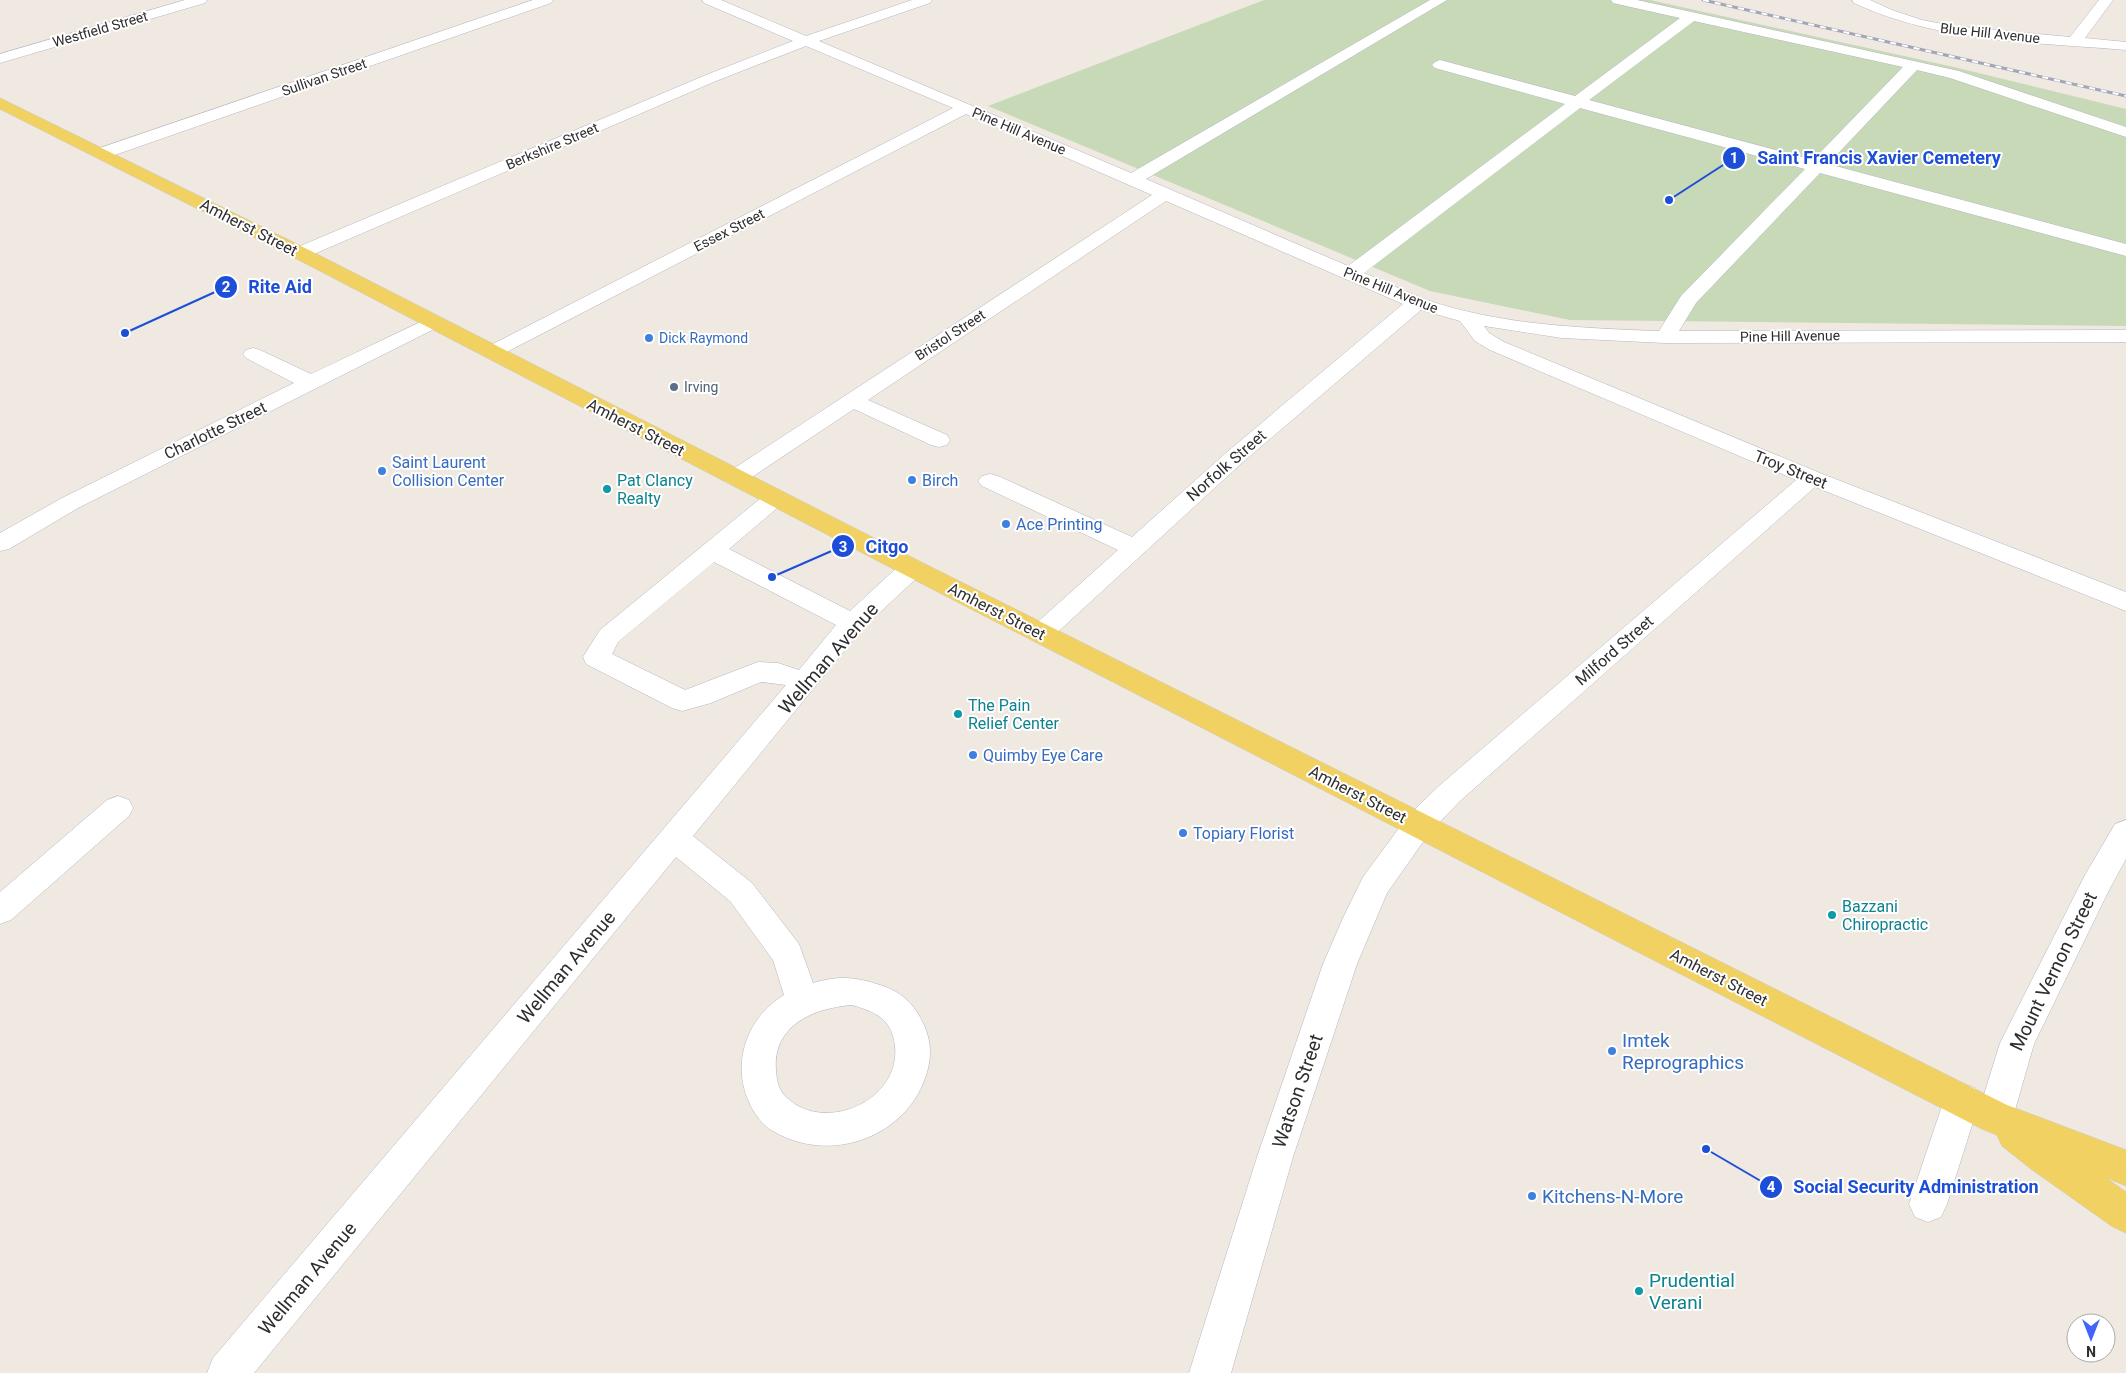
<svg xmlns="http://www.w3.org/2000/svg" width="2126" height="1373" font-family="Roboto,sans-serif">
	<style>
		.cemetery { fill: #c8d9b8 }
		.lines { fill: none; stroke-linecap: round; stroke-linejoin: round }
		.minor-casing { stroke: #b4b7c1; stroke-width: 1 }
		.major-casing { stroke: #c9c9c9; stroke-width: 1 }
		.minor { fill: #fff; fill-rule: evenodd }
		.major { fill: #f2d163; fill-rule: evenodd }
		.rail-casing { stroke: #a3a6b8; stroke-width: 3 }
		.rail { stroke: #fff; stroke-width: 2; stroke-dasharray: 6; stroke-linecap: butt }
		.shop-dot { fill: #3f7fe0; stroke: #fff; stroke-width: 2 }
		.service-dot { fill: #5c6f8a; stroke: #fff; stroke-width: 2 }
		.culture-dot { fill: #0f9aa8; stroke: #fff; stroke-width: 2 }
		.labels { text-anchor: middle; stroke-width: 4; stroke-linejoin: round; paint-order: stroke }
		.far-street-label { font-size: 14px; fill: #2e2e2e; stroke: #fff }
		.far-shop-label { font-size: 14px; fill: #366cbe; stroke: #fff; text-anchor: start }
		.far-service-label { font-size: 14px; fill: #4e5e75; stroke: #fff; text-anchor: start }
		.street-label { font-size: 16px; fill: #2e2e2e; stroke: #fff }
		.shop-label { font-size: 16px; fill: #366cbe; stroke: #fff; text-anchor: start }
		.culture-label { font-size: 16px; fill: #0d838f; stroke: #fff; text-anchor: start }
		.near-street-label { font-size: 19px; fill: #2e2e2e; stroke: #fff }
		.near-shop-label { font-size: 19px; fill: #366cbe; stroke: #fff; text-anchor: start }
		.near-culture-label { font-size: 19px; fill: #0d838f; stroke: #fff; text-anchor: start }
		.leader { fill: none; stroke: #1d4ed8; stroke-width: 2 }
		.callout-dot { fill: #1d4ed8; stroke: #fff; stroke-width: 2 }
		.mark-label { font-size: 15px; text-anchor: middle; font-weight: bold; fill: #fff }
		.callout-label { font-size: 18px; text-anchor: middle; font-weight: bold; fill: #1d4ed8; stroke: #fff; stroke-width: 4; stroke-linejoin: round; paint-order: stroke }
	</style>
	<rect width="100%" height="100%" fill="#efe9e1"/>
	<polygon class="cemetery" points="1264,0 1650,0 1954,67 2126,109 2126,326 1570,320 1430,291 988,106"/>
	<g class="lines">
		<g class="minor-casing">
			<g id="minor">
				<polygon points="185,0 207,0 205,3 0,63 0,54"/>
				<polygon points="533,0 553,0 551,3 109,157 97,157 95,153 97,149"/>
				<path d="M702 0H721L806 36 912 0H932L930 3 819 41 1131 173 1430 0H1447L1146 179 1348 266 1565 104 1435 68 1432 65 1435 62 1440 60 1575 96 1680 18 1613 3 1611 0H1637L1959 71 2126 127V137L1950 78 1917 70 1828 164 2126 244V256L1820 173 1696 303 1679 331 2126 330V342L1665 343 1562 338 1484 326 1489 333 1504 342 1820 473 2126 592V611L1815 487 1460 801 1430 832 1387 893 1357 964 1293 1157 1231 1373H1189L1257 1157 1323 964 1343 918 1363 877 1408 816 1440 785 1796 480 1490 350 1475 341 1460 321 1421 310 1243 462 1050 639 1041 642 1032 639 1028 633 1032 627 1118 550 982 486 978 481 982 476 990 474 998 476 1132 537 1227 452 1403 304 1166 201 868 400 947 435 950 440 947 445 939 447 931 445 854 409 743 483 735 485 727 483 723 478 727 473 1152 195 966 114 499 356 492 358 485 356 482 352 485 348 953 108 806 46 716 81 307 257 300 259 293 257 291 253 293 249 706 75 793 41 704 3ZM1694 21 1903 67 1813 160 1589 100ZM1580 108 1805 169 1681 296 1659 331C1581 328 1498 325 1424 299 1403 291 1384 281 1364 273Z"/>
				<path d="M1852 0H1870L1892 10 1922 20 1953 26 2070 37 2099 0H2113L2085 38 2126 42V50C2034 42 1940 43 1854 3Z"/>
				<polygon points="433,316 440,318 443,322 440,326 78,508 9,549 0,551 0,533 62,498 294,383 246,358 243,354 246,350 253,348 260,350 311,374"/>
				<path d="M775 491 783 493 787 498 783 503 729 549 850 611 903 562 912 560 921 562 925 568 921 574 862 629 693 836 752 883 799 944 813 983C840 975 857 977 883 986 903 993 914 1004 923 1023 934 1045 931 1067 921 1088 895 1142 825 1162 773 1131 762 1125 754 1114 749 1102 731 1063 747 1017 784 995L773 960 730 901 676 857 254 1373H207L213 1358 786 685 761 682 711 703 682 711 672 708 586 664 583 657 600 630 767 493ZM714 562 836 625 799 670 778 663 758 662 685 690 612 654 618 642ZM852 1005C876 1012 892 1019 895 1046 901 1100 826 1134 787 1098 779 1091 777 1082 776 1071 772 1025 814 1008 852 1005Z"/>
				<polygon points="118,796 129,800 133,808 129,816 11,920 0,924 0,892 107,800"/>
				<polygon points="2126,820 2126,859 2109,890 2034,1044 2013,1117 2008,1129 1995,1134 1982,1129 1977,1117 2000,1043 2085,875 2115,824"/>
				<polygon points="1962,1084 1975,1088 1980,1100 1947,1204 1941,1217 1928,1222 1915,1217 1909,1204 1944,1100 1949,1088"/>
			</g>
		</g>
		<g class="major-casing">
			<polygon id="major" points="0,98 307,249 921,562 2007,1105 2126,1150 2126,1186 2105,1177 2126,1192 2126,1233 2113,1227 2031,1169 2002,1146 1997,1135 1982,1129 903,574 293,257 0,109"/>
		</g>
		<use href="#minor" class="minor"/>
		<use href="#major" class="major"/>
		<g class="rail-casing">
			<polyline id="rail" points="1703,0 2126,96"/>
		</g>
		<use href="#rail" class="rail"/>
	</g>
	<g class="shop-dot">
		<circle cx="649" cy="338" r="5"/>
		<circle cx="382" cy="471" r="5"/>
		<circle cx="912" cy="480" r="5"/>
		<circle cx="1006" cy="524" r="5"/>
		<circle cx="973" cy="755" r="5"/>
		<circle cx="1183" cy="833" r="5"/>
		<circle cx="1612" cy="1051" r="5"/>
		<circle cx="1532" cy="1196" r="5"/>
	</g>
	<circle class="service-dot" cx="674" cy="387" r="5"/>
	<g class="culture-dot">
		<circle cx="607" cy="489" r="5"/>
		<circle cx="958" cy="714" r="5"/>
		<circle cx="1832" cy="915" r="5"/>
		<circle cx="1639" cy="1291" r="5"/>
	</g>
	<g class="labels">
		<g class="far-street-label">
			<text transform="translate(100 29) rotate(-16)" y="5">Westfield Street</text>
			<text transform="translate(1990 33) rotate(6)" y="5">Blue Hill Avenue</text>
			<text transform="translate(324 77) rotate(-19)" y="5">Sullivan Street</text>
			<text transform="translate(1019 131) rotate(23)" y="5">Pine Hill Avenue</text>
			<text transform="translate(552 146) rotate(-23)" y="5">Berkshire Street</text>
			<text transform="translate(729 230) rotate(-27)" y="5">Essex Street</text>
			<text transform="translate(1391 290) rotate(22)" y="5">Pine Hill Avenue</text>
			<text transform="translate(950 335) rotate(-33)" y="5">Bristol Street</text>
			<text transform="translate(1790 336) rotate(-1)" y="5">Pine Hill Avenue</text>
		</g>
		<g class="far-shop-label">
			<text x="659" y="343">Dick Raymond</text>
		</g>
		<g class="far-service-label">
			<text x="684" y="392">Irving</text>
		</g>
		<g class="street-label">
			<text transform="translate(249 227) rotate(27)" y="6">Amherst Street</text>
			<text transform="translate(636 427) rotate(27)" y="6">Amherst Street</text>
			<text transform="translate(215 430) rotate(-26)" y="6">Charlotte Street</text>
			<text transform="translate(1226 465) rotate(-41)" y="6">Norfolk Street</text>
			<text transform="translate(1791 469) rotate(22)" y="6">Troy Street</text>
			<text transform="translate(997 611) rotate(27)" y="6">Amherst Street</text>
			<text transform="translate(1614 650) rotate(-41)" y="6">Milford Street</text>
			<text transform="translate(1358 794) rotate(27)" y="6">Amherst Street</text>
			<text transform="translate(1719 977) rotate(27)" y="6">Amherst Street</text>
		</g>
		<g class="shop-label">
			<text x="392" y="468">Saint Laurent<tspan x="392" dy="18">Collision Center</tspan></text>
			<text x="922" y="486">Birch</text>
			<text x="1016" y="530">Ace Printing</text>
			<text x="983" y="761">Quimby Eye Care</text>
			<text x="1193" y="839">Topiary Florist</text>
		</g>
		<g class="culture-label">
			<text x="617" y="486">Pat Clancy<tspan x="617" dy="18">Realty</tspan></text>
			<text x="968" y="711">The Pain<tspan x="968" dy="18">Relief Center</tspan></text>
			<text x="1842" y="912">Bazzani<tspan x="1842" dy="18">Chiropractic</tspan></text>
		</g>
		<g class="near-street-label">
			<text transform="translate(828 658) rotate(-49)" y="7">Wellman Avenue</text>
			<text transform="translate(566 967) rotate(-50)" y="7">Wellman Avenue</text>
			<text transform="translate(2053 971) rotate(-64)" y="7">Mount Vernon Street</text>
			<text transform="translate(1297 1091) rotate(-71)" y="7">Watson Street</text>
			<text transform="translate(307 1278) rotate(-50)" y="7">Wellman Avenue</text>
		</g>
		<g class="near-shop-label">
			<text x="1622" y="1047">Imtek<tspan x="1622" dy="22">Reprographics</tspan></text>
			<text x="1542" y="1203">Kitchens-N-More</text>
		</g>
		<g class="near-culture-label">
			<text x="1649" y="1287">Prudential<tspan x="1649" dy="22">Verani</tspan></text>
		</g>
	</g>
	<path class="leader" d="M1669 200L1734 158M125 333L226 287M772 577L843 546M1706 1149L1771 1187"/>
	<g class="callout-dot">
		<circle cx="1669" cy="200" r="5"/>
		<circle cx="125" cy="333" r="5"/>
		<circle cx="772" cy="577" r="5"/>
		<circle cx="1706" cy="1149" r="5"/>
		<circle cx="1734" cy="158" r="12"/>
		<circle cx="226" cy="287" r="12"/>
		<circle cx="843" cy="546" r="12"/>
		<circle cx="1771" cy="1187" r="12"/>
	</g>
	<g class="mark-label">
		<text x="1734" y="163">1</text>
		<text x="226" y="292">2</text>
		<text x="843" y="552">3</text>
		<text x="1771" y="1192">4</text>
	</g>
	<g class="callout-label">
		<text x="1879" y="164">Saint Francis Xavier Cemetery</text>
		<text x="280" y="293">Rite Aid</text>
		<text x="887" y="553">Citgo</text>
		<text x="1916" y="1193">Social Security Administration</text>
	</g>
	<g transform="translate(2091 1338) rotate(180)"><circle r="24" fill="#ffffff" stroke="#ababab"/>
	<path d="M0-4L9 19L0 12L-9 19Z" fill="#4264fb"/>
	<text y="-8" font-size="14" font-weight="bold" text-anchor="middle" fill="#2e2e2e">N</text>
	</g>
</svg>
